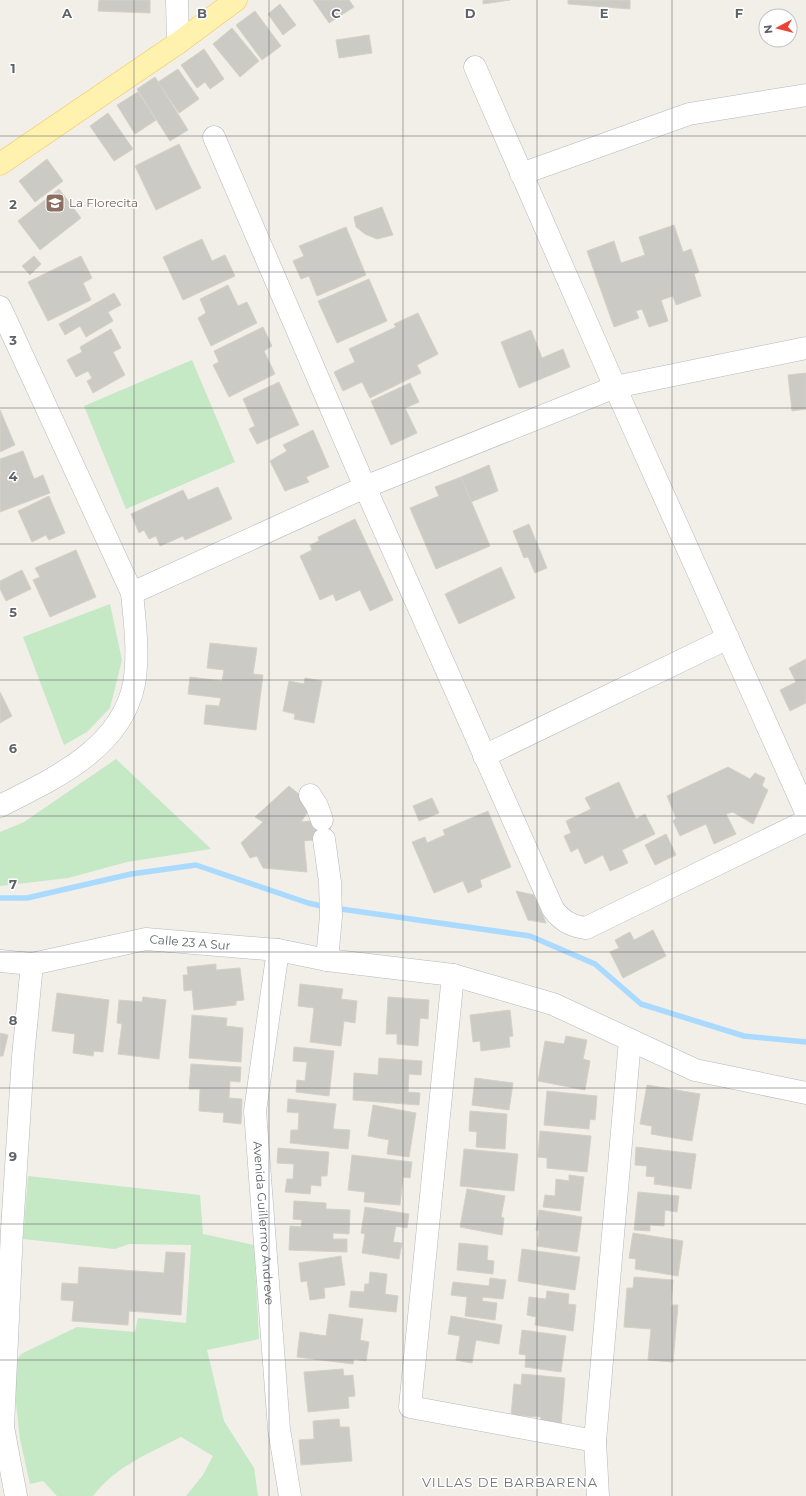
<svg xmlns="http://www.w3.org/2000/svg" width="806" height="1496" font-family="Montserrat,sans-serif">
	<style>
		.green { fill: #c5e8c5 }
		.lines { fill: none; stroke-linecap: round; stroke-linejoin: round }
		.stream { stroke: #aadaff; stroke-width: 5.5 }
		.building { fill: #cccac5; stroke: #d6d1c6 }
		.minor-casing { stroke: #b5b8bc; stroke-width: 23 }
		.major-casing { stroke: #f2c960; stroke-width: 23 }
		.minor { stroke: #fff; stroke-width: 22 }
		.major { stroke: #fff2af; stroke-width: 22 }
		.grid { fill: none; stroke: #5f6368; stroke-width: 1; stroke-opacity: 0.55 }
		.labels { text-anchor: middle; stroke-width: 3; stroke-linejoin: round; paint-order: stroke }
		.education-label { font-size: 12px; fill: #785e54; stroke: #fff; text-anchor: start }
		.street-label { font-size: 12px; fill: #5f6368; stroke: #fff }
		.neighbourhood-label { font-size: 13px; letter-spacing: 1px; fill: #70757a; stroke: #fff }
		.grid-label { font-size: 13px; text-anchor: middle; font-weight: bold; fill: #5f6368; stroke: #fff; stroke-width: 3; stroke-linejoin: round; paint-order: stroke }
	</style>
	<rect width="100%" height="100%" fill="#f1efe8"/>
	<g class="green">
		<polygon points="192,360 235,462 126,509 84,406"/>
		<polygon points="110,604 122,660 110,708 87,732 64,745 23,637"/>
		<polygon points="116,759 211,849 127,862 68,878 0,886 0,832 24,822"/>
		<path d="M28 1176 200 1195 203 1234 254 1245 259 1339 207 1350 224 1421 254 1468 258 1496H186L203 1475 213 1456 181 1437C149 1453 115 1467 93 1496H57L43 1481 30 1484 20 1439 12 1368 21 1354 77 1327 135 1332 138 1318 186 1323 191 1245 129 1244 115 1249 23 1239Z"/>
	</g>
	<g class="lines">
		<g class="stream">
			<polyline points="0,898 27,898 131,874 196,865 308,903 326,907"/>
			<polyline points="334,908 530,936 595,964 641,1004 744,1036 806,1042"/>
		</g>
	</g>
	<g class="building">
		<polygon points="99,0 150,0 150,13 98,11"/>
		<polygon points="313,0 349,0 354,7 329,23"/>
		<polygon points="483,0 510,0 483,4"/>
		<polygon points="568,0 630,0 630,9 568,4"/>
		<polygon points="280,4 296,25 283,35 268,14"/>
		<polygon points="255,11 281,46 262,60 236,25"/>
		<polygon points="232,28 259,61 240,77 213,44"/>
		<polygon points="369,35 372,53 339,58 336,40"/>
		<polygon points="204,49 224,79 210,89 205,82 197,88 181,65"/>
		<polygon points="178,69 199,99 179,113 158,82"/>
		<polygon points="155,77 188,130 170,141 137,89"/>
		<polygon points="138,92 156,120 135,134 117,105"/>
		<polygon points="108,113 133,149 114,161 90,126"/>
		<polygon points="179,144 201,188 156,210 135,166"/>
		<polygon points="47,159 63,181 35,202 19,181"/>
		<polygon points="59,189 81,218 40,250 18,221"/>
		<polygon points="382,207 393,235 377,239 365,234 356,227 354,217"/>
		<polygon points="674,225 683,252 691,249 699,272 694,274 701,296 676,305 673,296 661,300 668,321 649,327 642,309 636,311 639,318 614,327 587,251 614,241 621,263 645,255 639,237"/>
		<polygon points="346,227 366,275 317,296 309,276 301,279 293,261 304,256 299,246"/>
		<polygon points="202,239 212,261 225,255 235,276 183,300 163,257"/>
		<polygon points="34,256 41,264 30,275 22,266"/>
		<polygon points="81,256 92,278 83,283 91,300 48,321 28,282"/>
		<polygon points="369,279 387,321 337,343 318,301"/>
		<polygon points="228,285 238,306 247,302 257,323 211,346 198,318 206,313 200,299"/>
		<polygon points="114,293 121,305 108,312 113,321 86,337 80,326 65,335 59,324"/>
		<polygon points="418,313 438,354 417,365 421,373 370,398 362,382 343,391 334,372 355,362 349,349 396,327 394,324"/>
		<polygon points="263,327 272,346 264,351 275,374 229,397 213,365 219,362 214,351"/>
		<polygon points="111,329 121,348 113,352 125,375 93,393 87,381 92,378 88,371 76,377 67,360 82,352 80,347"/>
		<polygon points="531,330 542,358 563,349 570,367 519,388 501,342"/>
		<polygon points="806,373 806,409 792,411 788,375"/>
		<polygon points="279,382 299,425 257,444 249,429 255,426 243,399"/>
		<polygon points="410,383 419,402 405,408 417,433 391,445 371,401"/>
		<polygon points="0,410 15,445 0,452"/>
		<polygon points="313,430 329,467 306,477 309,482 285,491 270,461 287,451 283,445"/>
		<polygon points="23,451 34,479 43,475 50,493 0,512 0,459"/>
		<polygon points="489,465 498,491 471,502 461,477"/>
		<polygon points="461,477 490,546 436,569 410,508 439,496 435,487"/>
		<polygon points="218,487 232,519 185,540 183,536 160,546 156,536 149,539 144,530 139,533 131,514 183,490 188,500"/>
		<polygon points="49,496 65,533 49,540 46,535 32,542 18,511"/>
		<polygon points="355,519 393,600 370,611 360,590 336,601 333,594 320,600 300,556 312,550 310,545 319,541 318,537"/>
		<polygon points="529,524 547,568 535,573 528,557 524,558 513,531"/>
		<polygon points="76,550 96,597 50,617 33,580 40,577 35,568"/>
		<polygon points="501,567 515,598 459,624 445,594"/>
		<polygon points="22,570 31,589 6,601 0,589 0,581"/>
		<polygon points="210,643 257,648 253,674 263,675 256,730 204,724 206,705 219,706 221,698 188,694 190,677 222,681 224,670 207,668"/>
		<polygon points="806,659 806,703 790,711 780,690 796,682 789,668"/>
		<polygon points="305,678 322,681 314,723 294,719 295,714 283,711 289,681 304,684"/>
		<polygon points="0,692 12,716 0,723"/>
		<polygon points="728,767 750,779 755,773 765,778 762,786 768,790 753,824 733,812 726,814 736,834 714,844 706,824 680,836 673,821 676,818 667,796"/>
		<polygon points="619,782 636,819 645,814 655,834 622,850 628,863 610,871 603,855 585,864 578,848 571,852 564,836 571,833 566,821 591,809 585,798"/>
		<polygon points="289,786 312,805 301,822 329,819 331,838 304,841 307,872 263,868 257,856 250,858 241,843 263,822 255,817"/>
		<polygon points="432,798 439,813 419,821 413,806"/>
		<polygon points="488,811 511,867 480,880 482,887 468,893 463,881 434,893 412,842 425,837 427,843 445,835 443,830"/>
		<polygon points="666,834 676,855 655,865 645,845"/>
		<polygon points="516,891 534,895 546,923 528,920"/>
		<polygon points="653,930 666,956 623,978 610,952 619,948 615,940 630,932 634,940"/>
		<polygon points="216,964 216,970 240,968 244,1000 236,1001 236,1005 194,1010 192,990 184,991 183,975 188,975 187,967"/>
		<polygon points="300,984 343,989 341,999 357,1001 355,1023 344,1021 341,1046 310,1042 314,1008 298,1006"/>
		<polygon points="57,993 109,1000 103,1052 94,1051 93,1056 73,1053 75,1034 52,1031"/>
		<polygon points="143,997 166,1000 159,1059 118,1054 122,1024 117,1023 119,1000 142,1002"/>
		<polygon points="388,997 429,1000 428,1019 420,1018 418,1046 397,1044 397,1034 386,1034"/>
		<polygon points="510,1010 513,1036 509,1037 510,1047 481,1051 480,1041 473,1042 470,1015"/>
		<polygon points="192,1015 227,1018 226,1026 243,1028 241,1062 189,1058"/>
		<polygon points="0,1033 8,1035 3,1056 0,1056"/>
		<polygon points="566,1036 587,1040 583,1059 590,1061 585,1090 538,1081 545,1041 564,1044"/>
		<polygon points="294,1047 334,1051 329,1096 296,1092 297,1080 305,1081 307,1062 293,1061"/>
		<polygon points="379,1058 422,1061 421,1075 409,1074 408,1092 420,1093 419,1105 353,1100 354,1073 378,1075"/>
		<polygon points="191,1064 241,1067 240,1082 230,1081 229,1098 242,1099 241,1124 223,1122 224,1113 199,1111 200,1089 189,1089"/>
		<polygon points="475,1078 513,1083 509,1110 472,1105"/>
		<polygon points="647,1085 700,1094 692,1141 651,1134 652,1126 640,1124"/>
		<polygon points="547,1091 597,1096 595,1120 590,1119 589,1129 544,1125"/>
		<polygon points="288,1099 336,1104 333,1129 350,1130 348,1149 290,1143 291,1130 298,1130 299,1113 287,1112"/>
		<polygon points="373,1105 416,1113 409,1157 387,1154 389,1140 368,1136"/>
		<polygon points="470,1111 507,1114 505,1149 476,1147 477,1132 469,1131"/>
		<polygon points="540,1131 591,1136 587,1172 547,1168 547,1158 538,1157"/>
		<polygon points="636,1147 696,1154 691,1189 654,1184 655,1177 646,1176 647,1166 635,1165"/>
		<polygon points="278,1148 329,1152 327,1176 321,1176 321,1186 311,1185 310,1194 285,1192 287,1179 293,1179 294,1164 277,1163"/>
		<polygon points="464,1149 518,1154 514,1191 460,1186"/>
		<polygon points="352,1155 412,1162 410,1178 403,1177 400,1205 364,1202 365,1192 348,1190"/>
		<polygon points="569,1175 584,1177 580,1211 543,1207 545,1195 555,1196 556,1179 569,1181"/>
		<polygon points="467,1189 505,1196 501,1217 504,1218 502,1235 460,1227"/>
		<polygon points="638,1192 679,1196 677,1212 665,1210 664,1226 650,1225 650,1231 634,1230"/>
		<polygon points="294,1201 326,1203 326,1209 350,1210 349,1234 333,1233 333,1239 347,1239 347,1252 289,1250 290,1226 301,1227 302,1220 293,1219"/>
		<polygon points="365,1207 409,1214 407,1228 396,1226 393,1242 402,1243 399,1259 362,1253 365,1234 361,1233"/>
		<polygon points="539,1210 582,1217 577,1252 537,1246 539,1231 536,1230"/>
		<polygon points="633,1233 683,1241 678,1276 635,1269 636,1259 629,1258"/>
		<polygon points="459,1243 488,1246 487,1260 494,1261 493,1274 457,1270"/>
		<polygon points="522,1249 580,1257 575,1290 518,1281"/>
		<polygon points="166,1252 185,1253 181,1315 129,1311 128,1325 72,1321 74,1301 61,1300 62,1283 78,1284 79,1267 164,1273"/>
		<polygon points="341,1256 345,1285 324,1288 325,1298 310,1300 307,1281 301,1282 299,1263"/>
		<polygon points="370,1272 387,1274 385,1294 398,1296 396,1312 349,1307 351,1291 364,1292 365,1284 369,1284"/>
		<polygon points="634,1277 673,1280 671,1305 678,1305 673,1362 648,1360 651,1329 624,1327 627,1288 633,1288"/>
		<polygon points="490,1278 506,1280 503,1299 483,1297 482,1301 497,1303 495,1320 465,1316 467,1297 451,1295 453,1282 489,1286"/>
		<polygon points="547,1291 569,1294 568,1304 576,1305 573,1331 535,1325 536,1317 527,1315 529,1297 546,1299"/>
		<polygon points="329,1314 363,1319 360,1340 369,1342 366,1361 354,1359 353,1364 297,1357 300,1332 326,1336"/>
		<polygon points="451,1316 502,1325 499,1344 476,1340 472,1363 456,1360 460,1336 448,1334"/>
		<polygon points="522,1330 566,1336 561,1372 525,1367 526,1355 519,1354"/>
		<polygon points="343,1369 344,1376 353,1375 355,1396 348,1397 349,1408 308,1412 304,1372"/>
		<polygon points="522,1374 565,1378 561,1426 541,1425 541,1417 511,1415 514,1384 521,1385"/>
		<polygon points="339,1419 340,1427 349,1427 352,1461 301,1465 299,1440 314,1439 313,1421"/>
	</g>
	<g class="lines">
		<g class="minor-casing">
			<g id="minor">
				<polyline points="177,0 178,43"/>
				<polyline points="475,67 615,387 806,812"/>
				<path d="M214 137 365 487 553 909C562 921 571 926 586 928L806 821"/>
				<polyline points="521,174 689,114 806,95"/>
				<path d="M0 307 132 593C135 623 139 654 134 684 121 749 53 779 0 806"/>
				<polyline points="132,593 365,487 615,387 806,348"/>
				<polyline points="484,756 728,638"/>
				<polyline points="310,795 317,806 322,820"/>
				<polyline points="324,839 330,882 331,916 327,960"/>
				<path id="s1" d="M278 950 255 1111 279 1429 290 1496"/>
				<path id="s2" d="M0 961 32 964 146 939 278 950 327 960 453 975 553 1004 695 1070 806 1093"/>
				<polyline points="453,975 410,1407 595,1441"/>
				<polyline points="16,1496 3,1427 12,1230 23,1057 32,964"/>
				<polyline points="598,1496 595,1441 630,1040"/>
			</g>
		</g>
		<g class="major-casing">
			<polyline id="major" points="0,164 178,43 236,0"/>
		</g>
		<use href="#minor" class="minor"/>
		<use href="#major" class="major"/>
	</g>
	<path class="grid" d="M134 0V1496M269 0V1496M403 0V1496M537 0V1496M672 0V1496M0 136H806M0 272H806M0 408H806M0 544H806M0 680H806M0 816H806M0 952H806M0 1088H806M0 1224H806M0 1360H806"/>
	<defs>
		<g id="school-square" transform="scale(1)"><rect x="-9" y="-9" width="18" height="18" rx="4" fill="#8d6e63" stroke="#fff"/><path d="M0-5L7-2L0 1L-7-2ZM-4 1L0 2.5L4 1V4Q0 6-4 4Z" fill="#fff"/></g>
	</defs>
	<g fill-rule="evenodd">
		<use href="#school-square" x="55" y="203"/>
	</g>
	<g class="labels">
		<g class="education-label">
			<text x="69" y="207">La Florecita</text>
		</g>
		<g class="street-label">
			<text dy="4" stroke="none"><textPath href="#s2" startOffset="193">Calle 23 A Sur</textPath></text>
			<text dy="4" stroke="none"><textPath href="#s1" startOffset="275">Avenida Guillermo Andreve</textPath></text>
		</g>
		<g class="neighbourhood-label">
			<text x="510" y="1487">VILLAS DE BARBARENA</text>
		</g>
	</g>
	<g class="grid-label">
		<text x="67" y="18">A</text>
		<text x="202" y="18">B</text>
		<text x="336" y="18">C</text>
		<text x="470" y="18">D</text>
		<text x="604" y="18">E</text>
		<text x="739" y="18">F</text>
		<text x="13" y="73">1</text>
		<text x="13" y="209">2</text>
		<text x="13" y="345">3</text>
		<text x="13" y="481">4</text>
		<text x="13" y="617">5</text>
		<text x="13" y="753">6</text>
		<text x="13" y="889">7</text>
		<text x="13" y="1025">8</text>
		<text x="13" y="1161">9</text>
	</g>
	<g transform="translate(778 28) rotate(263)"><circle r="19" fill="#ffffff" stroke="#bfc1c3"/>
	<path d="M0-3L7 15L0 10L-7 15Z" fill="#ea4335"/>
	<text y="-6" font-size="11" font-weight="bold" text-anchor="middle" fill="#5f6368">N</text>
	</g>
</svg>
